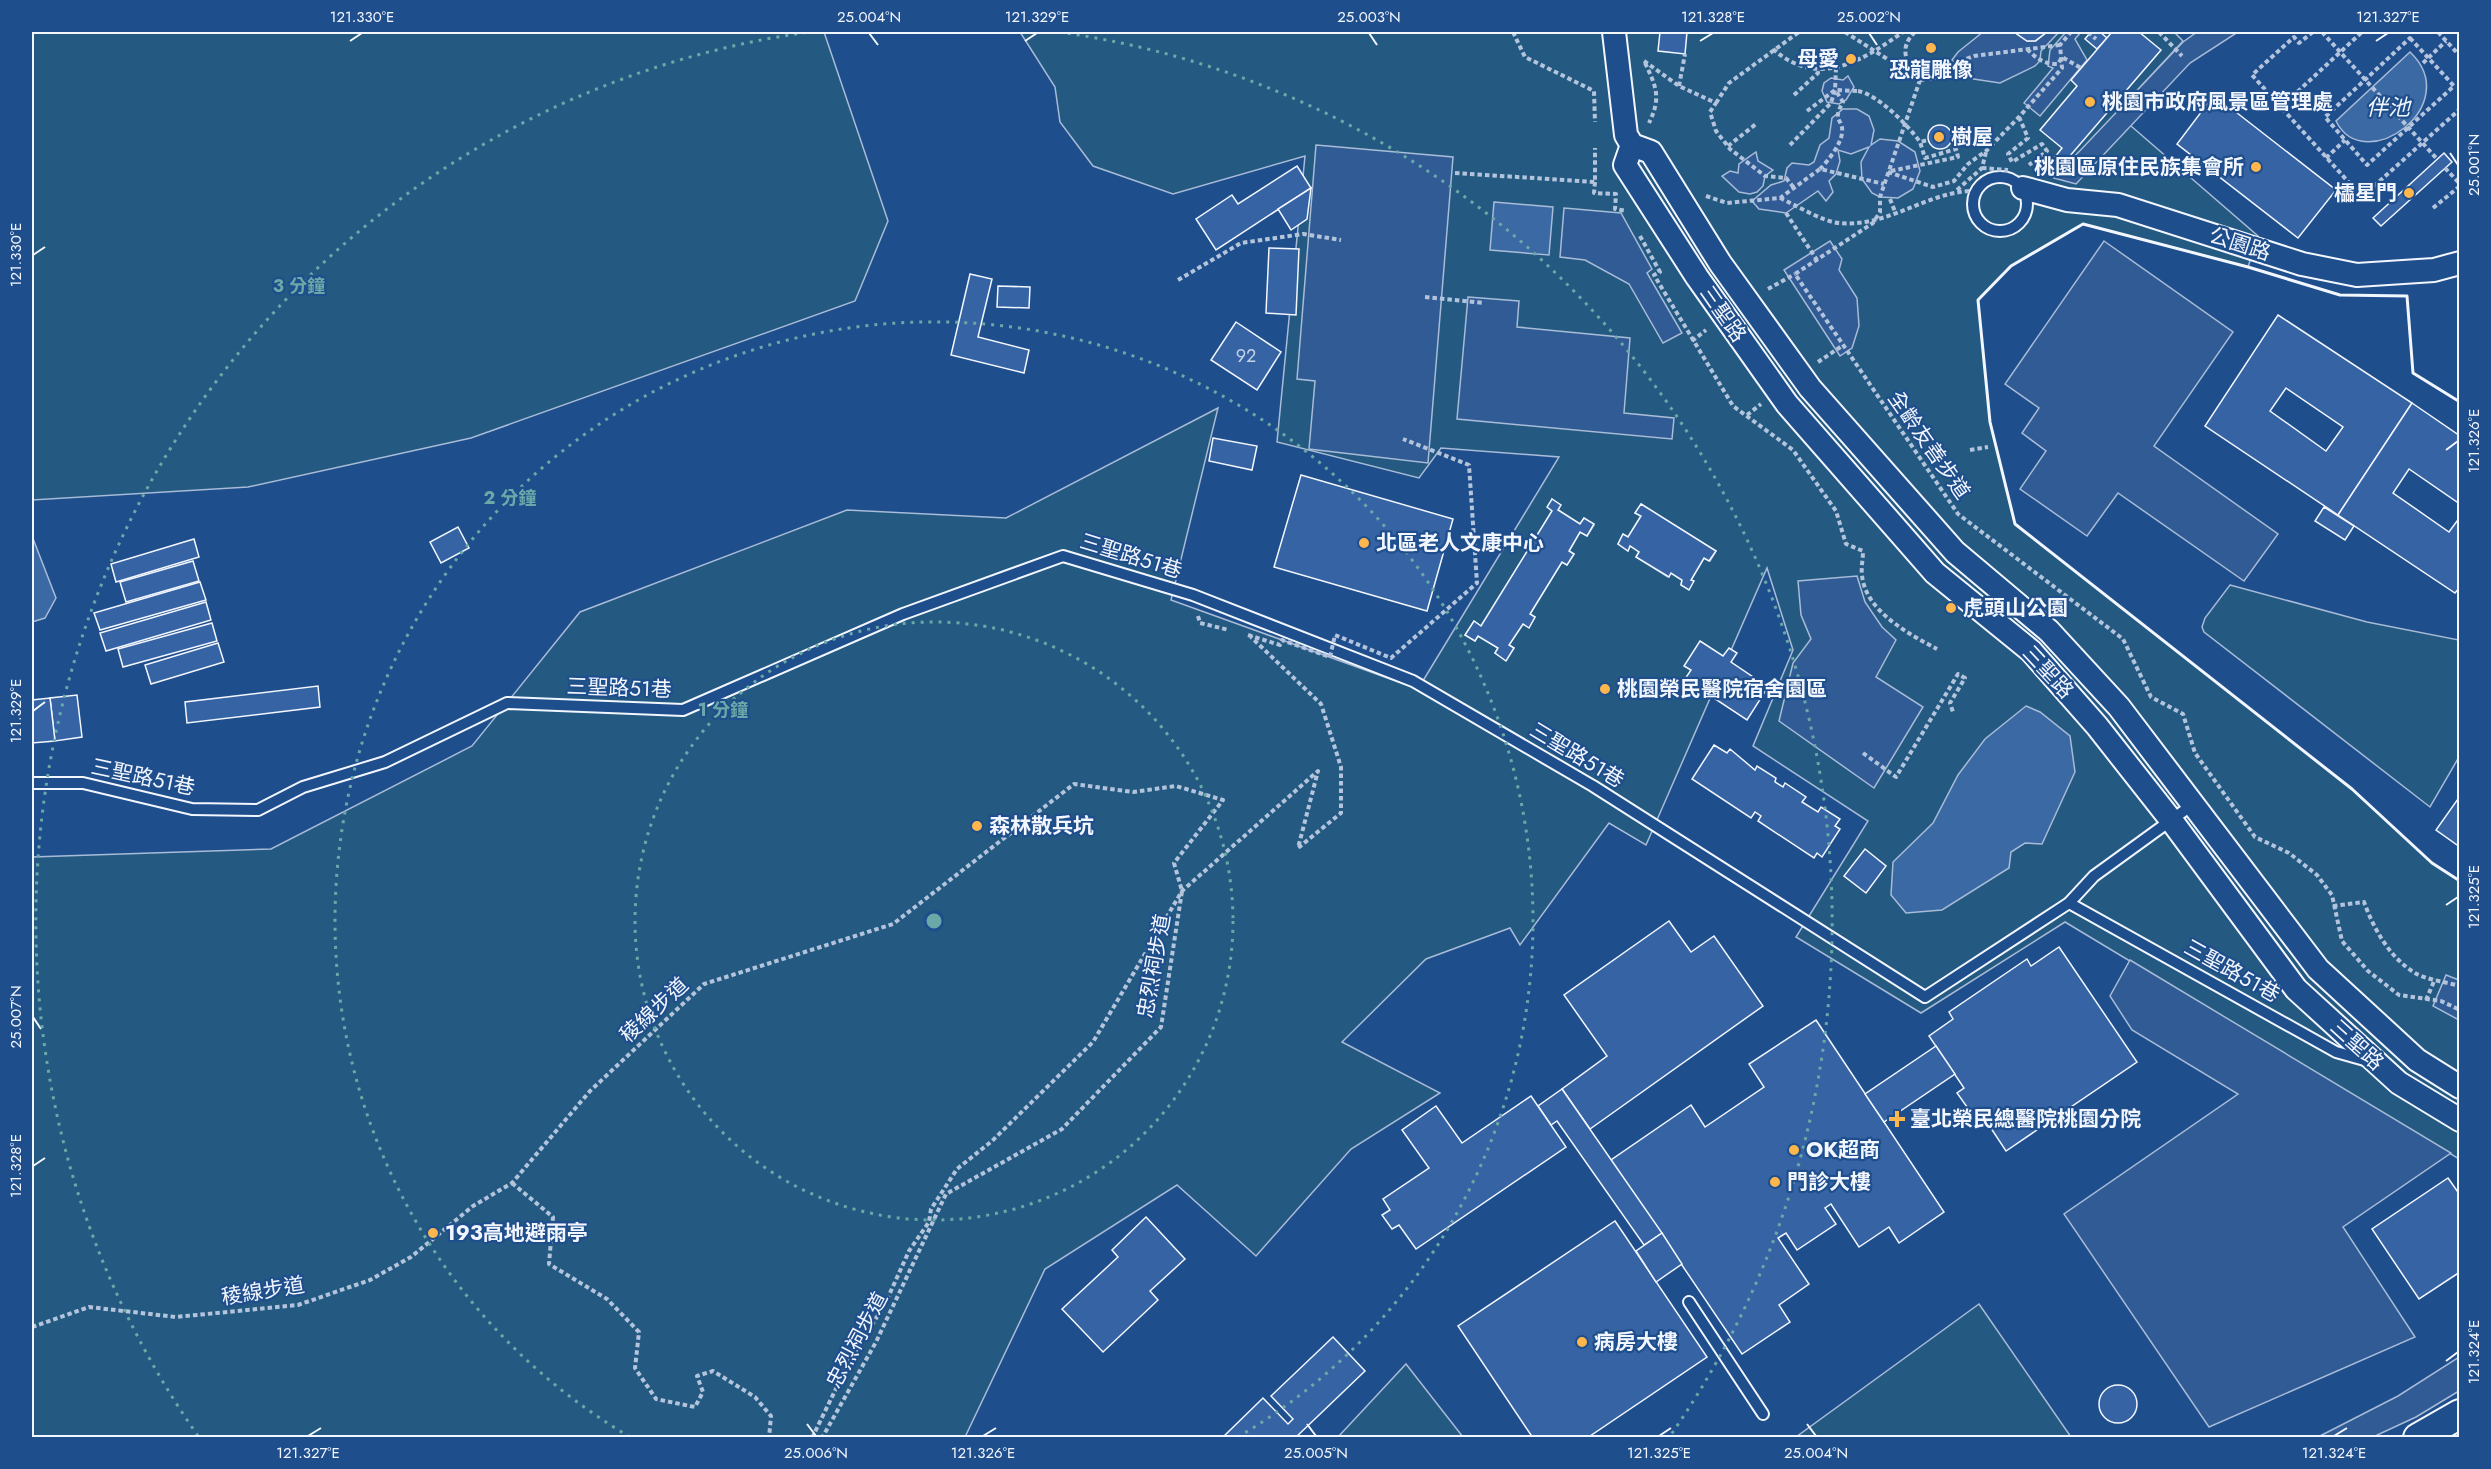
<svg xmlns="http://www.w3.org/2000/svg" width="2491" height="1469" font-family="Jost,'Noto Sans TC',sans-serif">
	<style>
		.green { fill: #245a82; stroke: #a8bbd7; stroke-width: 1.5; fill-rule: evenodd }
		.parking { fill: #305b95; stroke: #a8bbd7; stroke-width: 1.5 }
		.water { fill: #3b69a3; stroke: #a8bbd7; stroke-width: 1.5 }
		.building { fill: #3563a3; stroke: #f2f6ff; stroke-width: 1.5; fill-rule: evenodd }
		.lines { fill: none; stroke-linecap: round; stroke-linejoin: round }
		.service-casing { stroke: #f2f6ff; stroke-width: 14 }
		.minor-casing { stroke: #f2f6ff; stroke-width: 26 }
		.tertiary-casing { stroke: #f2f6ff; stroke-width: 32 }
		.path { stroke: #b3c4dc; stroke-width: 4; stroke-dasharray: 4.5 3; stroke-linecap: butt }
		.service { stroke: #1f4e8c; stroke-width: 10 }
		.minor { stroke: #1f4e8c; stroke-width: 22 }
		.tertiary { stroke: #1f4e8c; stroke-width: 28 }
		.path-bridge { stroke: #b3c4dc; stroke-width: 4; stroke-dasharray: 4.5 3; stroke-linecap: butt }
		.wall { stroke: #f2f6ff; stroke-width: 3 }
		.ticks { fill: none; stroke: #f2f6ff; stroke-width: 2 }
		.ring { fill: none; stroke: #6aa9a8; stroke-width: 3; stroke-dasharray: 3 6 }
		.poi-dot { fill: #ffb74d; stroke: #1f4e8c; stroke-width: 2 }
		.labels { text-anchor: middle; stroke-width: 4.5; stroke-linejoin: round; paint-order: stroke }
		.number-label { font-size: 18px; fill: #c3d1e8 }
		.poi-label { font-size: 21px; font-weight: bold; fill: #f2f6ff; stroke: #1f4e8c; text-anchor: start }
		.street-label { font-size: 21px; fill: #f2f6ff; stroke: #1f4e8c }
		.water-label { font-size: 22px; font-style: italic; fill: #f2f6ff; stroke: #1f4e8c }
		.centre { fill: #6aa9a8; stroke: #1f4e8c; stroke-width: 3 }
		.ring-label { font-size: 18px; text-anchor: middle; font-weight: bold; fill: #6aa9a8; stroke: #1f4e8c; stroke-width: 4.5; stroke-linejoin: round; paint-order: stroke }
		.neatline { fill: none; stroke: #f2f6ff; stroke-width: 2 }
		.ticks-label { font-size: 15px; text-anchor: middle; fill: #f2f6ff }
	</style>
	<rect width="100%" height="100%" fill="#1f4e8c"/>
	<g class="green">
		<polygon points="32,32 824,32 888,221 855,301 471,438 248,487 32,500"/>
		<path d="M1020 32H2174L2183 41 2116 113 2258 236 2248 267 2083 224 2011 266 1978 300 1990 422 2015 524 2352 789 2432 863 2459 881V1159L2065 922 1921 1013 1796 937 1868 821 1753 746 1793 650 1767 568 1646 845 1609 823 1520 945 1510 928 1426 959 1342 1042 1440 1093 1351 1149 1256 1256 1177 1185 1045 1269 965 1437H32V857L271 849 472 746 580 612 847 510 1006 518 1218 408 1171 600 1418 689 1559 457 1441 448 1419 478 1277 442 1305 156 1173 194 1093 166 1060 122 1055 87ZM1552 499 1560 505 1558 510 1580 524 1584 518 1594 525 1587 536 1580 532 1569 551 1574 554 1567 565 1562 562 1530 614 1535 617 1529 627 1523 624 1509 645 1514 648 1506 660 1495 653 1498 648 1478 636 1475 641 1465 635 1474 621 1481 626 1552 511ZM1641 504 1716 551 1710 561 1704 558 1691 580 1693 581 1688 589 1681 585 1682 580 1671 573 1668 577 1636 557 1639 552 1630 546 1628 550 1618 544 1623 534 1628 537 1641 516 1635 513Z"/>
		<polygon points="2230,585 2367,622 2459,640 2459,757 2430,807 2204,632 2202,627 2205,618"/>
		<polygon points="1979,1304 2071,1437 1796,1437"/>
		<polygon points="1406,1364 1463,1437 1338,1437"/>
	</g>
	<g class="parking">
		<polygon points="1983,32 2014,32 2027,41 2036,41 2047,32 2059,32 2041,51 2040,61 2035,66 2000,83 1967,78 1952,60 1958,52"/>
		<polygon points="2066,32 2081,32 2075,39 2087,60 2040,116 2024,103 2053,68 2048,66 2050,50"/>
		<polygon points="2197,32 2238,32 2190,63 2076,184 2054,178 2183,42"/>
		<polygon points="1848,76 1854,87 1846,100 1839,104 1827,102 1822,91 1824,83 1831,78 1843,80"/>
		<polygon points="1843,109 1857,109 1869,116 1874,130 1871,145 1880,139 1898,141 1915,152 1920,171 1913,189 1898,198 1880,197 1872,193 1862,179 1861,162 1869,147 1851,154 1838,150 1840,161 1836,174 1829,181 1833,192 1826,201 1818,191 1786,213 1759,209 1752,201 1771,185 1784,181 1787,168 1792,163 1809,165 1814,162 1820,145 1829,138 1832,118"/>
		<polygon points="1316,145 1453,157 1428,463 1309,449 1315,381 1297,379"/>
		<polygon points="1756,152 1758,161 1773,170 1765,176 1763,186 1757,192 1750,194 1739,192 1722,176 1730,171 1738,173 1739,164"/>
		<polygon points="1564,208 1621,213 1652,269 1647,273 1682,333 1663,343 1629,284 1585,260 1560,257"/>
		<polygon points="1830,241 1842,259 1839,270 1857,298 1859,326 1852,348 1840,356 1784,270"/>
		<polygon points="2104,241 2233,332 2154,446 2278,534 2244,581 2118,493 2087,536 2020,489 2046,451 2022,433 2039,408 2005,384"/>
		<polygon points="1468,297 1519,301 1517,327 1630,338 1624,413 1674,418 1672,439 1457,419"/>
		<polygon points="1857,576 1865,602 1882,627 1896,640 1876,677 1923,707 1874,788 1779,721 1793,663 1811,639 1801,615 1798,581"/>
		<polygon points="2130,960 2451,1153 2343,1227 2415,1337 2209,1427 2064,1214 2238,1094 2132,1030 2110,996"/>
		<polygon points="2446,975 2459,980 2459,1020 2433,1006"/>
		<polygon points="2459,1357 2459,1391 2416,1417 2373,1437 2318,1437 2398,1396"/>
	</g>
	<g class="water">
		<path d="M2410 52C2466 105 2364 178 2336 121Z"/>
		<polygon points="1494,202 1553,207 1549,255 1490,250"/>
		<polygon points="32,536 56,598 45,618 32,622"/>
		<polygon points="2026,706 2040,712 2070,736 2075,772 2042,844 2025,843 2011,852 2009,868 1942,910 1906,913 1891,895 1893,862 1933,823 1958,775 1985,739"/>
	</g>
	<g class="building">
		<polygon points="1660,32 1687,32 1685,54 1658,51"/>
		<polygon points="2014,32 2047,32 2035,41 2027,41"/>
		<polygon points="2091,32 2100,32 2107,38 2097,49 2085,39"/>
		<polygon points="2112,32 2139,32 2161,50 2063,164 2055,157 2062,148 2040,130 2077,86 2071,80"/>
		<polygon points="2214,95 2336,190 2298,238 2177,144"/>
		<circle cx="1940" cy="137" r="12"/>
		<polygon points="2444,153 2452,162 2381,226 2373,218"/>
		<polygon points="1297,166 1311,188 1216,250 1196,219 1232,195 1238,204"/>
		<polygon points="1311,188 1307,219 1291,230 1278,209"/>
		<polygon points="1269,248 1299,249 1296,315 1266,313"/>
		<polygon points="970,274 992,279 978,337 1029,350 1024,373 951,355"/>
		<polygon points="998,286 1030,287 1029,308 997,307"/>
		<path d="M2278 315 2412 403 2338 515 2205 426ZM2286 388 2343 427 2326 451 2270 411Z"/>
		<polygon points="1236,322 1281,352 1257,390 1211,360"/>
		<polygon points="2412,403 2460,436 2460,504 2409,469 2393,493 2449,532 2460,517 2460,587 2455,593 2338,515"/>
		<polygon points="1213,438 1257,446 1252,470 1209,461"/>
		<polygon points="1301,475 1453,519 1427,611 1274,567"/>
		<polygon points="1552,499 1561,505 1558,510 1580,524 1584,518 1594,524 1587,536 1580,532 1569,551 1574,554 1567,565 1562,562 1530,614 1535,617 1529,628 1523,624 1509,645 1514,648 1506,661 1495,653 1498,648 1478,636 1475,641 1465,635 1474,621 1481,626 1552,511 1547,507"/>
		<polygon points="1641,504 1716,551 1709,561 1704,558 1691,580 1694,581 1689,590 1681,585 1682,580 1671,573 1669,577 1636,557 1639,552 1630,546 1628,551 1618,544 1623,534 1628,537 1641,516 1635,513"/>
		<polygon points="2324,507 2354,526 2345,540 2315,521"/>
		<polygon points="458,527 469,548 441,563 430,542"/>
		<polygon points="194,539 199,557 116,582 111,564"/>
		<polygon points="193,561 199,581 126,602 120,582"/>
		<polygon points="200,582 206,600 100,630 94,613"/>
		<polygon points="206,602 211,620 106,651 100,633"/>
		<polygon points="212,623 217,641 123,667 118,649"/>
		<polygon points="1700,641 1723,656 1729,648 1737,653 1731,662 1768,687 1747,720 1685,679 1691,670 1684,666"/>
		<polygon points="218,643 224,662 151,684 145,665"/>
		<polygon points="318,686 320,707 187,723 185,702"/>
		<polygon points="77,695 82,737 55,741 50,698"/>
		<polygon points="50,698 55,741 32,743 32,700"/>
		<polygon points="1714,745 1727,753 1730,749 1755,770 1757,766 1776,778 1775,782 1783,787 1785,783 1806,797 1802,802 1818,812 1821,807 1840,819 1835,826 1840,829 1822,857 1817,853 1814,858 1758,821 1761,816 1755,812 1751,818 1692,779"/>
		<polygon points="2460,796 2460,847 2436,830"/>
		<polygon points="1865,849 1886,866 1866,893 1844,876"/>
		<polygon points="1669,921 1691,952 1714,936 1763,1006 1590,1129 1562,1089 1607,1056 1564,995"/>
		<polygon points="2059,947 2137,1062 2006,1151 1979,1110 1972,1114 1957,1093 1964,1088 1929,1036 1953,1019 1949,1012 2027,959 2031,966"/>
		<polygon points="1816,1020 1944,1212 1899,1243 1889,1227 1859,1247 1831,1204 1825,1208 1836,1224 1797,1250 1786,1233 1778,1238 1809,1284 1779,1305 1790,1322 1742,1354 1611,1160 1691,1105 1705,1127 1764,1087 1749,1064"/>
		<polygon points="1936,1046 1955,1074 1884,1122 1865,1094"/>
		<polygon points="1562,1089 1662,1233 1644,1245 1557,1121 1551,1125 1538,1106"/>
		<polygon points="1531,1096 1566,1147 1416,1249 1399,1225 1392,1229 1382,1215 1390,1210 1383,1199 1429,1168 1402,1130 1436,1106 1462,1143"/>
		<polygon points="2448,1178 2460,1195 2460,1272 2419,1299 2372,1229"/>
		<polygon points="1146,1217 1185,1259 1150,1291 1158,1300 1103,1352 1062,1309 1118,1257 1112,1250"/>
		<polygon points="1615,1221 1707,1357 1587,1438 1533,1438 1458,1326"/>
		<polygon points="1662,1233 1682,1264 1656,1282 1636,1251"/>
		<polygon points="1333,1337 1365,1371 1295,1438 1222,1438 1263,1398 1288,1424 1293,1419 1271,1396"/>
		<circle cx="2118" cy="1404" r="19"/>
	</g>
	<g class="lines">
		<g class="service-casing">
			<g id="service">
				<circle cx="2000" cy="204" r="27"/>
				<polyline points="32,783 83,783 192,809 258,810 303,787 385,762 507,703 683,710 903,614 1063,556 1193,595 1413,681 1593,786 1925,997 2069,903 2094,876 2192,805"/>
				<polyline points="2069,903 2336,1052 2368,1061"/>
				<polyline points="1689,1302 1763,1414"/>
			</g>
		</g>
		<g class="minor-casing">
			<g id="minor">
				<polyline points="1614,32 1626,135 1632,145 1651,152 1720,263 1810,388 1955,552 2049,631 2119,707 2318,969 2417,1060 2460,1087"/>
				<polyline points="1632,145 1625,165 1697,277 1787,404 1935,573 2031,651 2097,726 2171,820 2296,989 2399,1083 2460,1120"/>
				<polyline points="2023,188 2067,200 2118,205 2302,264 2357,275 2434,270 2460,263"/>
			</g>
		</g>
		<g class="tertiary-casing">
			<polyline id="tertiary" points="2418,1438 2460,1414"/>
		</g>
		<g class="path">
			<polyline points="1513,32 1525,57 1594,91 1595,122"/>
			<polyline points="1845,32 1920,80"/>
			<path d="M1915 32C1899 47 1905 62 1918 77"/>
			<polyline points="2088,32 2096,39"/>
			<polyline points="2159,32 2182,56"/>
			<polyline points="2313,32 2299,43 2294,37 2252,75 2362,197 2460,109"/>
			<polyline points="2322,32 2437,159"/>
			<polyline points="2438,32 2460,56"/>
			<polygon points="2410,38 2454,86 2367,165 2325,117"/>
			<path d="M1773 49C1818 89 1862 61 1903 32"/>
			<path d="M2027 49C2037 59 2044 64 2058 64L2062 57 2081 68"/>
			<polyline points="1644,61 1679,86 1716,103 1710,112 1716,131 1730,149 1765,176 1786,178 1794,188"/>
			<path d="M1645 63C1657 88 1661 98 1649 123"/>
			<polyline points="2423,63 2446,41"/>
			<polyline points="1920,80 1880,197 1880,212 1873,223 1795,274 1958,514 2123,639 2151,697 2183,714 2195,753 2255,837 2289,853 2317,875 2332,895 2342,941 2368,971 2399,995 2441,1001 2460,1010"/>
			<polyline points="1920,80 1935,78 1953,64 1974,56 2060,45"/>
			<polyline points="1679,86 1685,54"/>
			<polyline points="1794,95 1818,73 1817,69"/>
			<polyline points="1716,103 1729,83 1799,32"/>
			<polyline points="2281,107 2362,32"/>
			<polyline points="1807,111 1835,90 1858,91"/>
			<polyline points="2019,117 2028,138 2008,154 2012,162 2042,144 2047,151 2029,165"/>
			<polyline points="1790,145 1831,103 1835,90 1836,68"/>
			<polyline points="1728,146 1756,124"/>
			<polyline points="2326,158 2345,140"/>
			<polyline points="1982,168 2008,170"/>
			<polyline points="2445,168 2460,184"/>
			<path d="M1820 169C1828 161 1841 144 1842 133 1844 118 1831 123 1843 102L1836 91"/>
			<polyline points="1891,171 1958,157 1956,149 1925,158 1920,142 1928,140"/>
			<polyline points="1888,172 1933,187 1954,181 1968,164 1986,151 2019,117 2062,68 2060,45 2071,32"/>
			<polyline points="1455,173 1595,182 1595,148"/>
			<polyline points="1595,182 1594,193 1616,194 1615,209 1626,211"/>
			<polyline points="1957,190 1982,168 1986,152"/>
			<polyline points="1706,196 1727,203 1780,198 1820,169 1884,184"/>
			<path d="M1780 198C1796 205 1823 222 1839 223 1889 228 1928 190 1976 191"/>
			<polyline points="1890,199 1896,214"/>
			<polyline points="2433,208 2460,186"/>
			<polyline points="1786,213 1817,260"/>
			<path d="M1640 236 1660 272 1654 275 1733 406 1793 450 1836 511 1846 544 1863 551C1863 559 1861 567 1862 575 1865 611 1909 634 1937 649"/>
			<polyline points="1178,280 1241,243 1303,234 1341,240"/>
			<polyline points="1768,289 1795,274"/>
			<polyline points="1425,297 1484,303"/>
			<polyline points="1692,341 1706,330"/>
			<polyline points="1818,362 1842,346"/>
			<polyline points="1747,415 1761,404"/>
			<polyline points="1970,450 1988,447"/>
			<polyline points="1198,616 1200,623 1229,630"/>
			<polyline points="1863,753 1896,777 1958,674 1965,678 1950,703 1953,712"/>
			<path d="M2333 906 2364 902C2374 929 2389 957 2415 973 2427 980 2446 982 2460 986"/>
			<polyline points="2426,1000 2435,979"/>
			<polyline points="512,1183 553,1217 549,1264 607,1299 639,1332 635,1368 656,1399 695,1407 703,1392 697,1376 713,1371 755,1397 771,1416 769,1438"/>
			<polyline points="32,1327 89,1307 176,1317 298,1305 370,1280 411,1257 473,1206 512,1183 590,1091 704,984 893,924 1074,784 1133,792 1176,786 1223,800 1174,863 1182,891 1161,1027 1062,1129 946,1194 876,1342 822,1438"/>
			<polyline points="812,1438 850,1360 885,1304 909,1251 929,1222 931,1209 957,1169 992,1141 1093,1042 1182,891 1318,771 1298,848 1341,813 1341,767 1321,704 1251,637"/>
		</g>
		<use href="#service" class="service"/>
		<use href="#minor" class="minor"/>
		<use href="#tertiary" class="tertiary"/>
		<g class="path-bridge">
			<path d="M1858 91C1877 94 1909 126 1920 142"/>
			<polyline points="1248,635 1280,645 1282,640 1330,657 1335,635 1391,658 1477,583 1469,465 1403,439"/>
		</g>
		<polyline class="wall" points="2460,402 2413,373 2407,296 2340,295 2248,267 2083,224 2011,266 1978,300 1990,422 2015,524 2352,789 2432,863 2460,881"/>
	</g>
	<path class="ticks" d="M869 33 878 45M1369 33 1377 45M1869 33 1877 45M350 41 362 33M1025 41 1037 33M1700 41 1713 33M2376 41 2388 33M2450 153 2458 165M33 255 45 247M2446 450 2458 441M33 711 45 702M2446 905 2458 897M33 1017 41 1029M33 1166 45 1158M2446 1361 2458 1352M807 1424 816 1436M1307 1424 1316 1436M1807 1424 1816 1436M308 1436 321 1428M983 1436 996 1428M1659 1436 1671 1428M2334 1436 2347 1428"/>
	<g class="ring">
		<circle cx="934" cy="921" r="299"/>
		<path d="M630 1437A599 599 0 1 1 1238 1437"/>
		<path d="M198 1436A898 898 0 0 1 809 32M1059 32A898 898 0 0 1 1670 1436"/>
	</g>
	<g class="poi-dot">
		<circle cx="1931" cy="48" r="6"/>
		<circle cx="1851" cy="59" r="6"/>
		<circle cx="2090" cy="102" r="6"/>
		<circle cx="1939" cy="137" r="6"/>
		<circle cx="2256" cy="167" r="6"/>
		<circle cx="2409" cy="193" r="6"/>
		<circle cx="1364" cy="543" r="6"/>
		<circle cx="1951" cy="608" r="6"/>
		<circle cx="1605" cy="689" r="6"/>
		<circle cx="977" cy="826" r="6"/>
		<path d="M1894 1110h6v6h6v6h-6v6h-6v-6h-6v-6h6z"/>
		<circle cx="1794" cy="1150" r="6"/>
		<circle cx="1775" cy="1182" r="6"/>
		<circle cx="433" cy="1233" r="6"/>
		<circle cx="1582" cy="1342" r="6"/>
	</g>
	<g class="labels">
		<g class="number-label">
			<text x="1246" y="362">92</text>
		</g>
		<g class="poi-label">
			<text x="1839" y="66" text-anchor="end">母愛</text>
			<text x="1931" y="77" text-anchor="middle">恐龍雕像</text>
			<text x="2102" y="109">桃園市政府風景區管理處</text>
			<text x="1951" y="144">樹屋</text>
			<text x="2244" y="174" text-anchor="end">桃園區原住民族集會所</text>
			<text x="2397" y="200" text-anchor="end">櫺星門</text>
			<text x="1376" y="550">北區老人文康中心</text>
			<text x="1963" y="615">虎頭山公園</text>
			<text x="1617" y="696">桃園榮民醫院宿舍園區</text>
			<text x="989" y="833">森林散兵坑</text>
			<text x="1910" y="1126">臺北榮民總醫院桃園分院</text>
			<text x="1806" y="1157">OK超商</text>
			<text x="1787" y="1189">門診大樓</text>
			<text x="445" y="1240">193高地避雨亭</text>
			<text x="1594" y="1349">病房大樓</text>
		</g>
		<g class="street-label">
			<text transform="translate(2240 244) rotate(18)" y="7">公園路</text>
			<text transform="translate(1723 314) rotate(55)" y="7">三聖路</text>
			<text transform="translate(1929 445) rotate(55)" y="7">全齡友善步道</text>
			<text transform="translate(1131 556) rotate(17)" y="7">三聖路51巷</text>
			<text transform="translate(2048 672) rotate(47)" y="7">三聖路</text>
			<text transform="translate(619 688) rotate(2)" y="7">三聖路51巷</text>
			<text transform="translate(1577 755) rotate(31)" y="7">三聖路51巷</text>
			<text transform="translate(143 777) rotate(12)" y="7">三聖路51巷</text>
			<text transform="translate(1154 966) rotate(-80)" y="7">忠烈祠步道</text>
			<text transform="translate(2232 971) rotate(29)" y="7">三聖路51巷</text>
			<text transform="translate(654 1010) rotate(-43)" y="7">稜線步道</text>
			<text transform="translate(2357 1045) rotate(42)" y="7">三聖路</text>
			<text transform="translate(263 1291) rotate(-9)" y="7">稜線步道</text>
			<text transform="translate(857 1340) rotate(-62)" y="7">忠烈祠步道</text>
		</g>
		<g class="water-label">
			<text x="2388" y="115">伴池</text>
		</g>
	</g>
	<circle cx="934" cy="921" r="9" class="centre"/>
	<g class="ring-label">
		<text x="299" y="292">3 分鐘</text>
		<text x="510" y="504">2 分鐘</text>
		<text x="723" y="716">1 分鐘</text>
	</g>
	<rect width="2491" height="1469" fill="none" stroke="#1f4e8c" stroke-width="66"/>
	<rect x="33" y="33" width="2425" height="1403" class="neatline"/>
	<g class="ticks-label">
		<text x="362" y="22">121.330°E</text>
		<text x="869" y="22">25.004°N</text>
		<text x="1037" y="22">121.329°E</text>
		<text x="1369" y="22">25.003°N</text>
		<text x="1713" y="22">121.328°E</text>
		<text x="1869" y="22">25.002°N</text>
		<text x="2388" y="22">121.327°E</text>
		<text transform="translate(2474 165) rotate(-90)" y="5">25.001°N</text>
		<text transform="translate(16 255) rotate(-90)" y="5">121.330°E</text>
		<text transform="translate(2474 441) rotate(-90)" y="5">121.326°E</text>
		<text transform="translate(16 711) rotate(-90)" y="5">121.329°E</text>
		<text transform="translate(2474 897) rotate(-90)" y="5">121.325°E</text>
		<text transform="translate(16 1017) rotate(-90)" y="5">25.007°N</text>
		<text transform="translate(16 1166) rotate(-90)" y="5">121.328°E</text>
		<text transform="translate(2474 1352) rotate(-90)" y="5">121.324°E</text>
		<text x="308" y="1458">121.327°E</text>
		<text x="816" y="1458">25.006°N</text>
		<text x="983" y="1458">121.326°E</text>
		<text x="1316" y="1458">25.005°N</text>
		<text x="1659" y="1458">121.325°E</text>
		<text x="1816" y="1458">25.004°N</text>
		<text x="2334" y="1458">121.324°E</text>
	</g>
</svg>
